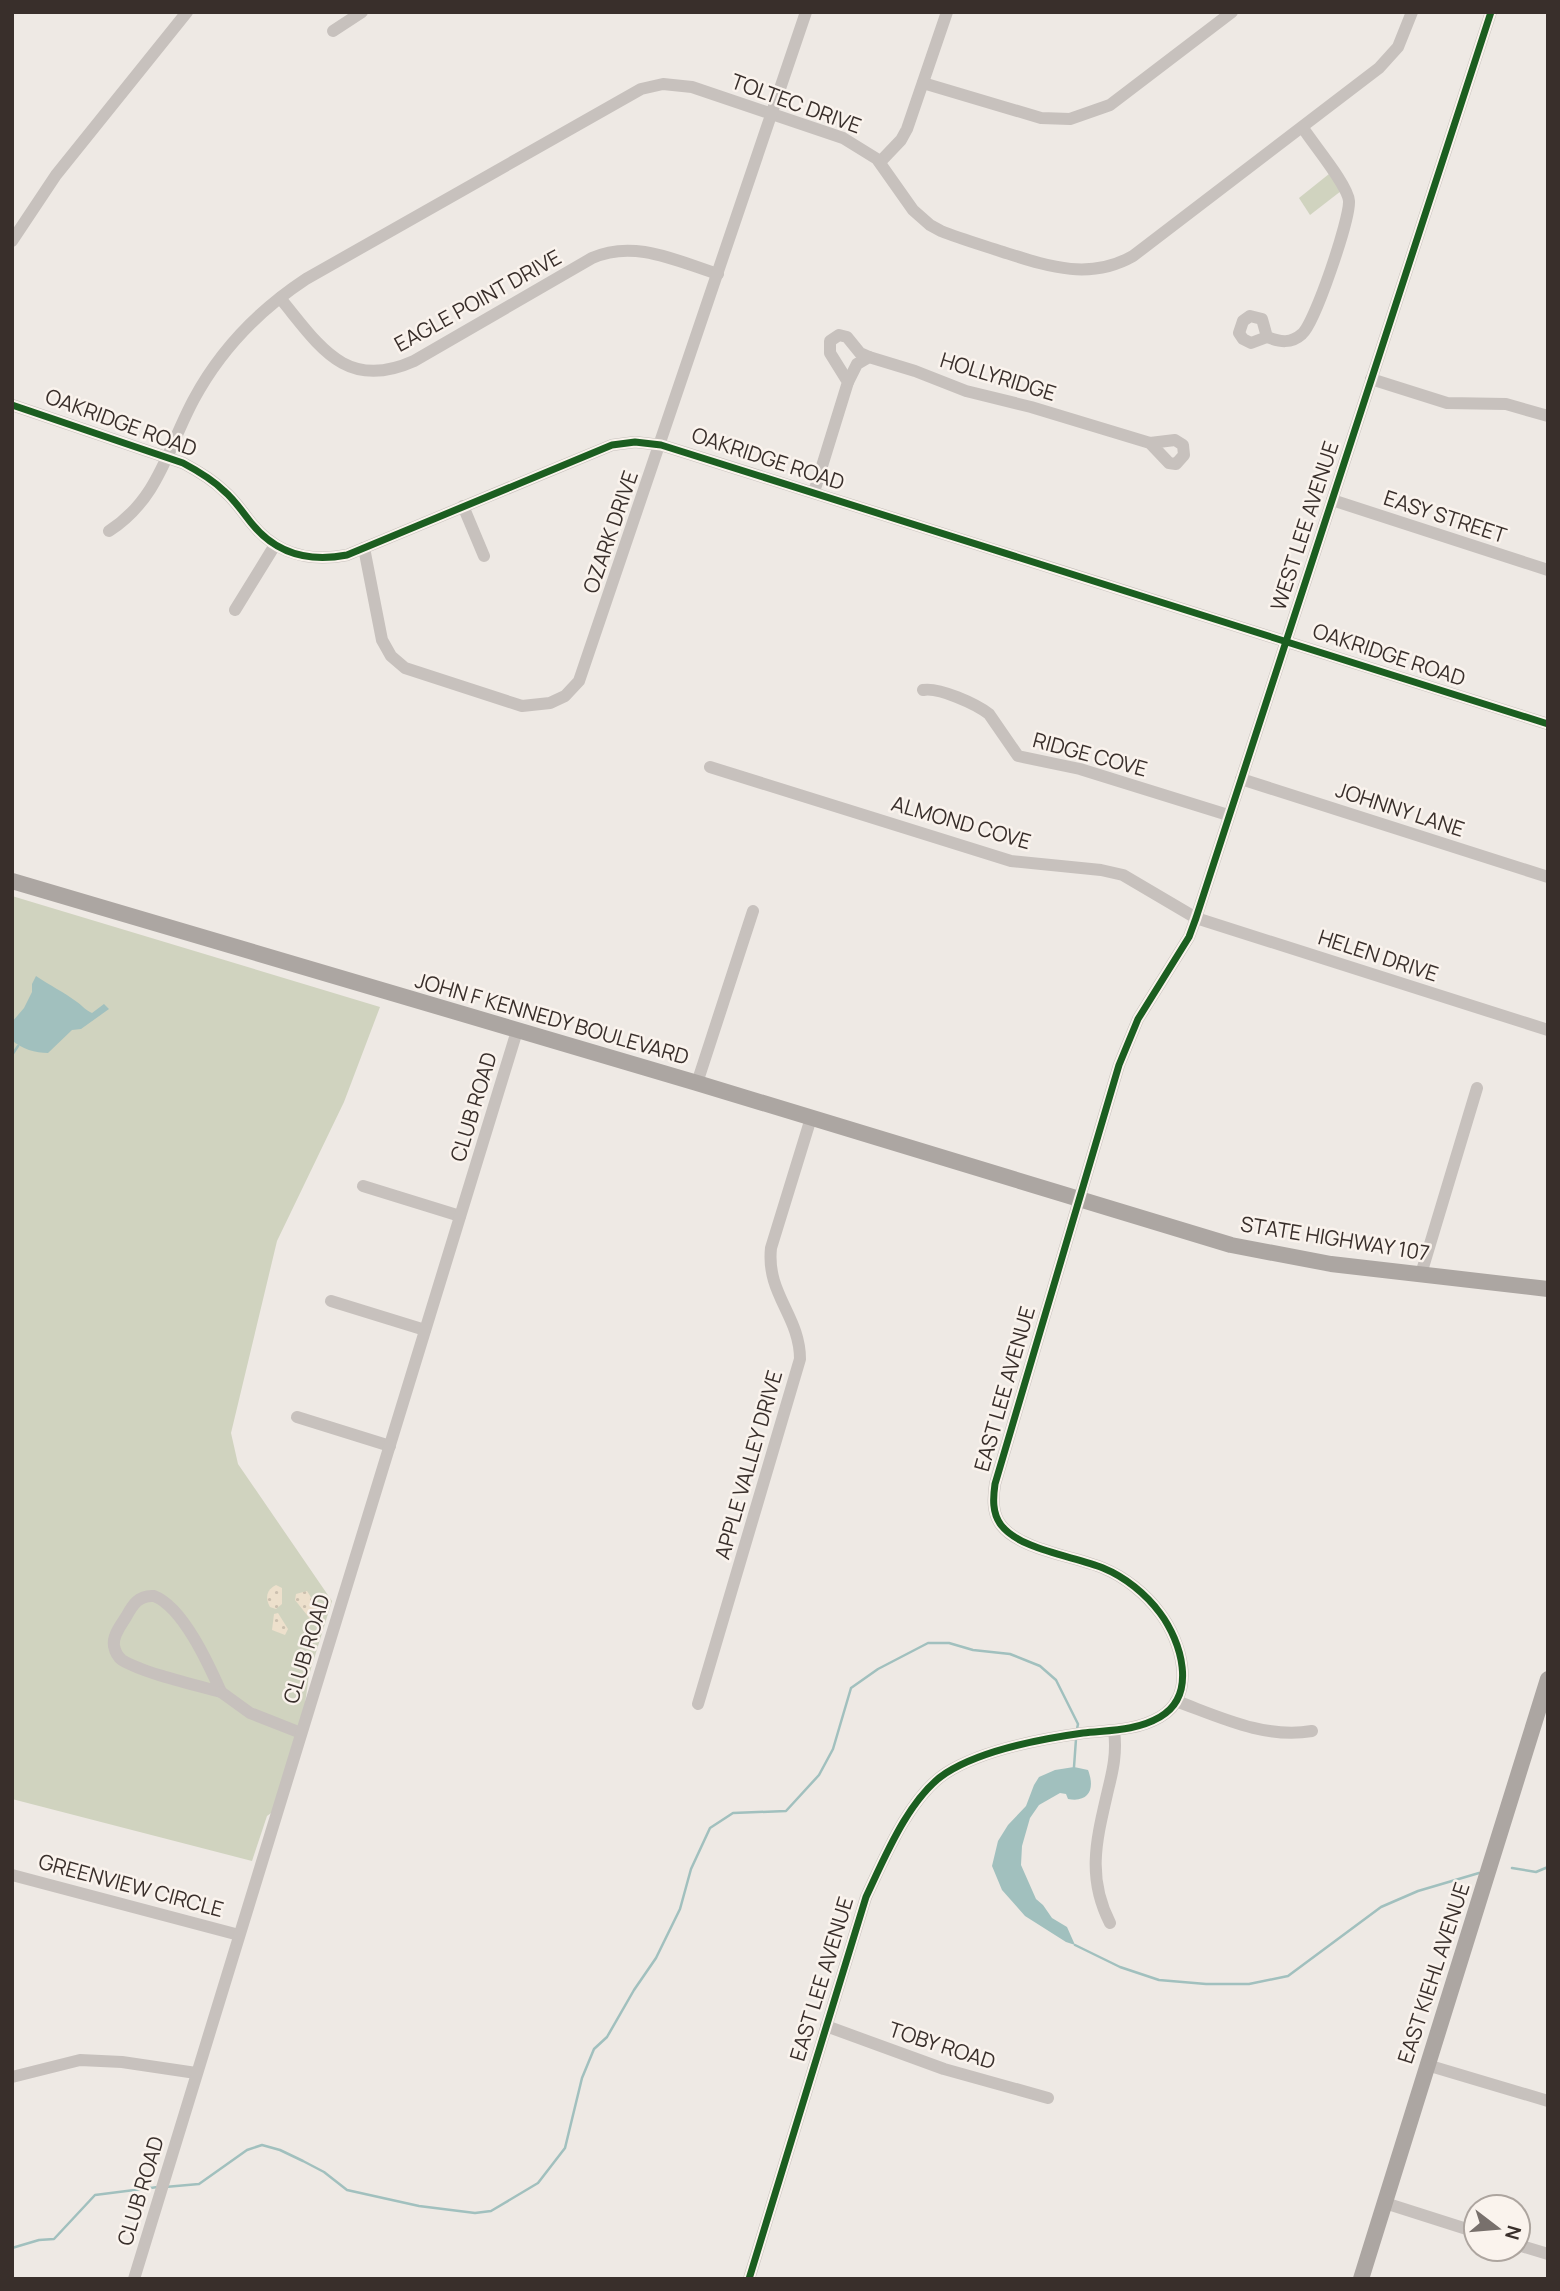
<svg xmlns="http://www.w3.org/2000/svg" width="1560" height="2291" font-family="Manrope,sans-serif">
	<style>
		.green { fill: #d0d3bf }
		.sand { fill: url(#sand-dots) }
		.water { fill: #a1c0be }
		.lines { fill: none; stroke-linecap: round; stroke-linejoin: round }
		.stream { stroke: #a1c0be; stroke-width: 2.5 }
		.minor { stroke: #c7c1bd; stroke-width: 12 }
		.major { stroke: #aca6a2; stroke-width: 16 }
		.cycleway-casing { stroke: #faf3ed; stroke-width: 11 }
		.cycleway { stroke: #1b5e20; stroke-width: 7 }
		.labels { text-anchor: middle; stroke-width: 5; stroke-linejoin: round; paint-order: stroke }
		.street-label { font-size: 21px; fill: #392f2b; stroke: #faf3ed }
	</style>
	<defs>
		<pattern id="sand-dots" width="8" height="8" patternUnits="userSpaceOnUse" patternTransform="scale(1.75)"><rect width="8" height="8" fill="#ede0cc"/><path d="M2 2h.1M6 6h.1" fill="none" stroke="#ccc0af" stroke-width="1.8" stroke-linecap="round"/></pattern>
	</defs>
	<rect width="100%" height="100%" fill="#eee9e4"/>
	<g class="green">
		<polygon points="1329,174 1341,191 1310,215 1299,198"/>
		<polygon points="12,896 380,1007 344,1102 277,1241 231,1433 238,1464 332,1601 309,1675 301,1733 278,1808 267,1816 252,1861 12,1799"/>
	</g>
	<g class="sand">
		<path d="M276 1585 282 1588V1604L276 1609 270 1607C265 1598 266 1590 276 1585Z"/>
		<path d="M307 1591C312 1599 319 1609 315 1618L311 1620 295 1600 296 1594Z"/>
		<polygon points="278,1613 288,1629 285,1635 272,1630 274,1614"/>
	</g>
	<g class="water">
		<path d="M36 976C49 985 64 992 77 1002 83 1006 85 1010 92 1013L104 1004 109 1009 81 1029 72 1030 48 1053C36 1053 21 1049 12 1040V1022L24 1008 32 992V984Z"/>
		<path d="M1074 1767 1088 1770C1095 1788 1090 1803 1068 1799L1066 1794 1060 1793 1039 1805 1030 1818 1022 1846 1021 1865 1036 1899 1043 1905 1052 1918 1067 1927 1075 1945 1066 1942 1025 1916 1002 1890 992 1866 998 1841 1008 1825 1026 1806 1034 1785 1039 1777 1055 1770Z"/>
	</g>
	<g class="lines">
		<g class="stream">
			<polyline points="12,1055 18,1046"/>
			<polyline points="1074,1767 1076,1739"/>
			<polyline points="1512,1868 1536,1872 1548,1867"/>
			<polyline points="1075,1945 1120,1967 1159,1980 1206,1984 1249,1984 1288,1976 1381,1907 1418,1891 1479,1873"/>
			<polyline points="165,2187 199,2184 247,2150 262,2145 280,2150 303,2161 324,2172 347,2190 419,2206 475,2213 491,2211 538,2183 565,2148 582,2078 594,2049 607,2037 634,1990 656,1958 680,1909 691,1869 710,1828 733,1813 786,1811 819,1775 833,1749 851,1688 878,1669 928,1643 949,1643 973,1650 1010,1654 1040,1666 1056,1680 1078,1724 1077,1729"/>
			<polyline points="12,2248 39,2240 54,2239 95,2195 158,2187"/>
		</g>
		<g class="minor">
			<polyline points="333,31 362,12"/>
			<polyline points="923,83 1041,118 1070,119 1110,105 1232,12"/>
			<polyline points="880,162 901,140 907,129 947,12"/>
			<polyline points="12,241 56,175 187,12"/>
			<path d="M280 298C319 345 345 392 414 361L592 258C634 239 677 261 718 274"/>
			<path d="M1267 337 1251 343 1243 339 1239 333 1243 321 1250 316 1262 319 1267 337C1280 342 1291 344 1302 334 1315 323 1350 219 1349 201 1348 185 1313 144 1303 128"/>
			<polyline points="1371,379 1447,403 1506,404 1548,416"/>
			<polyline points="848,382 857,364 869,357 915,371 966,391 1031,407 1150,443 1175,440 1183,445 1184,455 1176,464 1169,463 1150,443"/>
			<path d="M12 405 183 463C198 471 212 479 224 491 235 500 243 513 253 525 277 554 310 562 347 555L612 445 635 442 661 445 1548 724"/>
			<polyline points="814,492 848,382 830,353 830,341 839,335 847,337 860,353 869,357"/>
			<polyline points="1332,500 1548,570"/>
			<polyline points="463,506 484,556"/>
			<path d="M109 531C159 499 168 447 194 399 221 349 259 310 306 279L641 89 663 84 692 87 843 138 877 159 913 210 930 225 941 231C961 239 982 245 1003 252 1047 266 1089 281 1133 256L1379 68 1398 47 1412 12"/>
			<polyline points="364,548 382,640 391,656 405,668 522,706 550,703 565,696 579,681 806,12"/>
			<polyline points="235,610 275,545"/>
			<path d="M923 690C939 687 976 704 989 714L1018 756 1080 769 1228 815"/>
			<polyline points="710,767 1011,861 1101,870 1123,875 1196,918 1548,1030"/>
			<polyline points="1241,779 1548,877"/>
			<polyline points="697,1083 753,911"/>
			<polyline points="363,1186 460,1216"/>
			<polyline points="1421,1274 1477,1088"/>
			<polyline points="331,1301 425,1330"/>
			<polyline points="297,1417 390,1446"/>
			<path d="M154 1596C183 1607 209 1665 221 1692 195 1685 143 1673 122 1660 118 1657 115 1651 114 1646 112 1636 121 1625 126 1617 133 1604 139 1595 154 1596Z"/>
			<polyline points="221,1692 250,1713 301,1733"/>
			<path d="M1176 1701C1220 1717 1264 1739 1312 1731"/>
			<path d="M698 1704 800 1359C800 1316 766 1294 771 1248L811 1118"/>
			<polyline points="12,1875 239,1935"/>
			<path d="M1110 1923C1086 1876 1097 1838 1108 1790 1113 1770 1117 1752 1114 1731"/>
			<polyline points="826,2026 944,2069 1048,2098"/>
			<polyline points="1427,2065 1548,2101"/>
			<polyline points="12,2077 80,2060 122,2062 196,2073"/>
			<polyline points="1385,2203 1476,2232"/>
			<polyline points="1518,2245 1548,2254"/>
			<polyline points="134,2279 517,1031"/>
			<path d="M749 2279 866 1897C884 1859 909 1797 946 1773 982 1750 1040 1739 1083 1733 1109 1730 1136 1731 1160 1717 1198 1695 1181 1641 1160 1613 1146 1594 1125 1577 1103 1568 1074 1556 1020 1550 1001 1525 992 1513 993 1498 995 1484L1119 1065 1138 1019 1189 937 1196 918 1491 12"/>
		</g>
		<g class="major">
			<polyline points="12,881 697,1083 1231,1245 1331,1264 1548,1289"/>
			<polyline points="1361,2279 1548,1679"/>
		</g>
		<g class="cycleway-casing">
			<g id="cycleway">
				<path d="M12 405 183 463C198 471 212 479 224 491 235 500 243 513 253 525 277 554 310 562 347 555L612 445 635 442 661 445 1548 724"/>
				<path d="M749 2279 866 1897C884 1859 909 1797 946 1773 982 1750 1040 1739 1083 1733 1109 1730 1136 1731 1160 1717 1198 1695 1181 1641 1160 1613 1146 1594 1125 1577 1103 1568 1074 1556 1020 1550 1001 1525 992 1513 993 1498 995 1484L1119 1065 1138 1019 1189 937 1196 918 1491 12"/>
			</g>
		</g>
		<use href="#cycleway" class="cycleway"/>
	</g>
	<g class="labels">
		<g class="street-label">
			<text transform="translate(796 104) rotate(20)" y="7">TOLTEC DRIVE</text>
			<text transform="translate(478 301) rotate(-29)" y="7">EAGLE POINT DRIVE</text>
			<text transform="translate(998 377) rotate(17)" y="7">HOLLYRIDGE</text>
			<text transform="translate(121 423) rotate(20)" y="7">OAKRIDGE ROAD</text>
			<text transform="translate(768 459) rotate(18)" y="7">OAKRIDGE ROAD</text>
			<text transform="translate(1445 517) rotate(18)" y="7">EASY STREET</text>
			<text transform="translate(1305 526) rotate(-72)" y="7">WEST LEE AVENUE</text>
			<text transform="translate(611 532) rotate(-71)" y="7">OZARK DRIVE</text>
			<text transform="translate(1389 655) rotate(18)" y="7">OAKRIDGE ROAD</text>
			<text transform="translate(1090 755) rotate(15)" y="7">RIDGE COVE</text>
			<text transform="translate(1400 810) rotate(18)" y="7">JOHNNY LANE</text>
			<text transform="translate(961 823) rotate(16)" y="7">ALMOND COVE</text>
			<text transform="translate(1378 956) rotate(18)" y="7">HELEN DRIVE</text>
			<text transform="translate(552 1019) rotate(16)" y="7">JOHN F KENNEDY BOULEVARD</text>
			<text transform="translate(474 1107) rotate(-73)" y="7">CLUB ROAD</text>
			<text transform="translate(1335 1239) rotate(9)" y="7">STATE HIGHWAY 107</text>
			<text transform="translate(1005 1389) rotate(-74)" y="7">EAST LEE AVENUE</text>
			<text transform="translate(749 1465) rotate(-74)" y="7">APPLE VALLEY DRIVE</text>
			<text transform="translate(307 1649) rotate(-73)" y="7">CLUB ROAD</text>
			<text transform="translate(131 1886) rotate(15)" y="7">GREENVIEW CIRCLE</text>
			<text transform="translate(1434 1973) rotate(-72)" y="7">EAST KIEHL AVENUE</text>
			<text transform="translate(822 1979) rotate(-73)" y="7">EAST LEE AVENUE</text>
			<text transform="translate(942 2046) rotate(18)" y="7">TOBY ROAD</text>
			<text transform="translate(141 2191) rotate(-73)" y="7">CLUB ROAD</text>
		</g>
	</g>
	<rect width="1560" height="2291" fill="none" stroke="#392f2b" stroke-width="28"/>
	<g transform="translate(1497 2228) rotate(106)"><circle r="33" fill="#faf3ed" stroke="#ada59f" stroke-width="2"/>
	<path d="M0-5L12 26L0 18L-12 26Z" fill="#78706c"/>
	<text y="-10" font-size="19" font-weight="bold" text-anchor="middle" fill="#392f2b">N</text>
	</g>
</svg>
